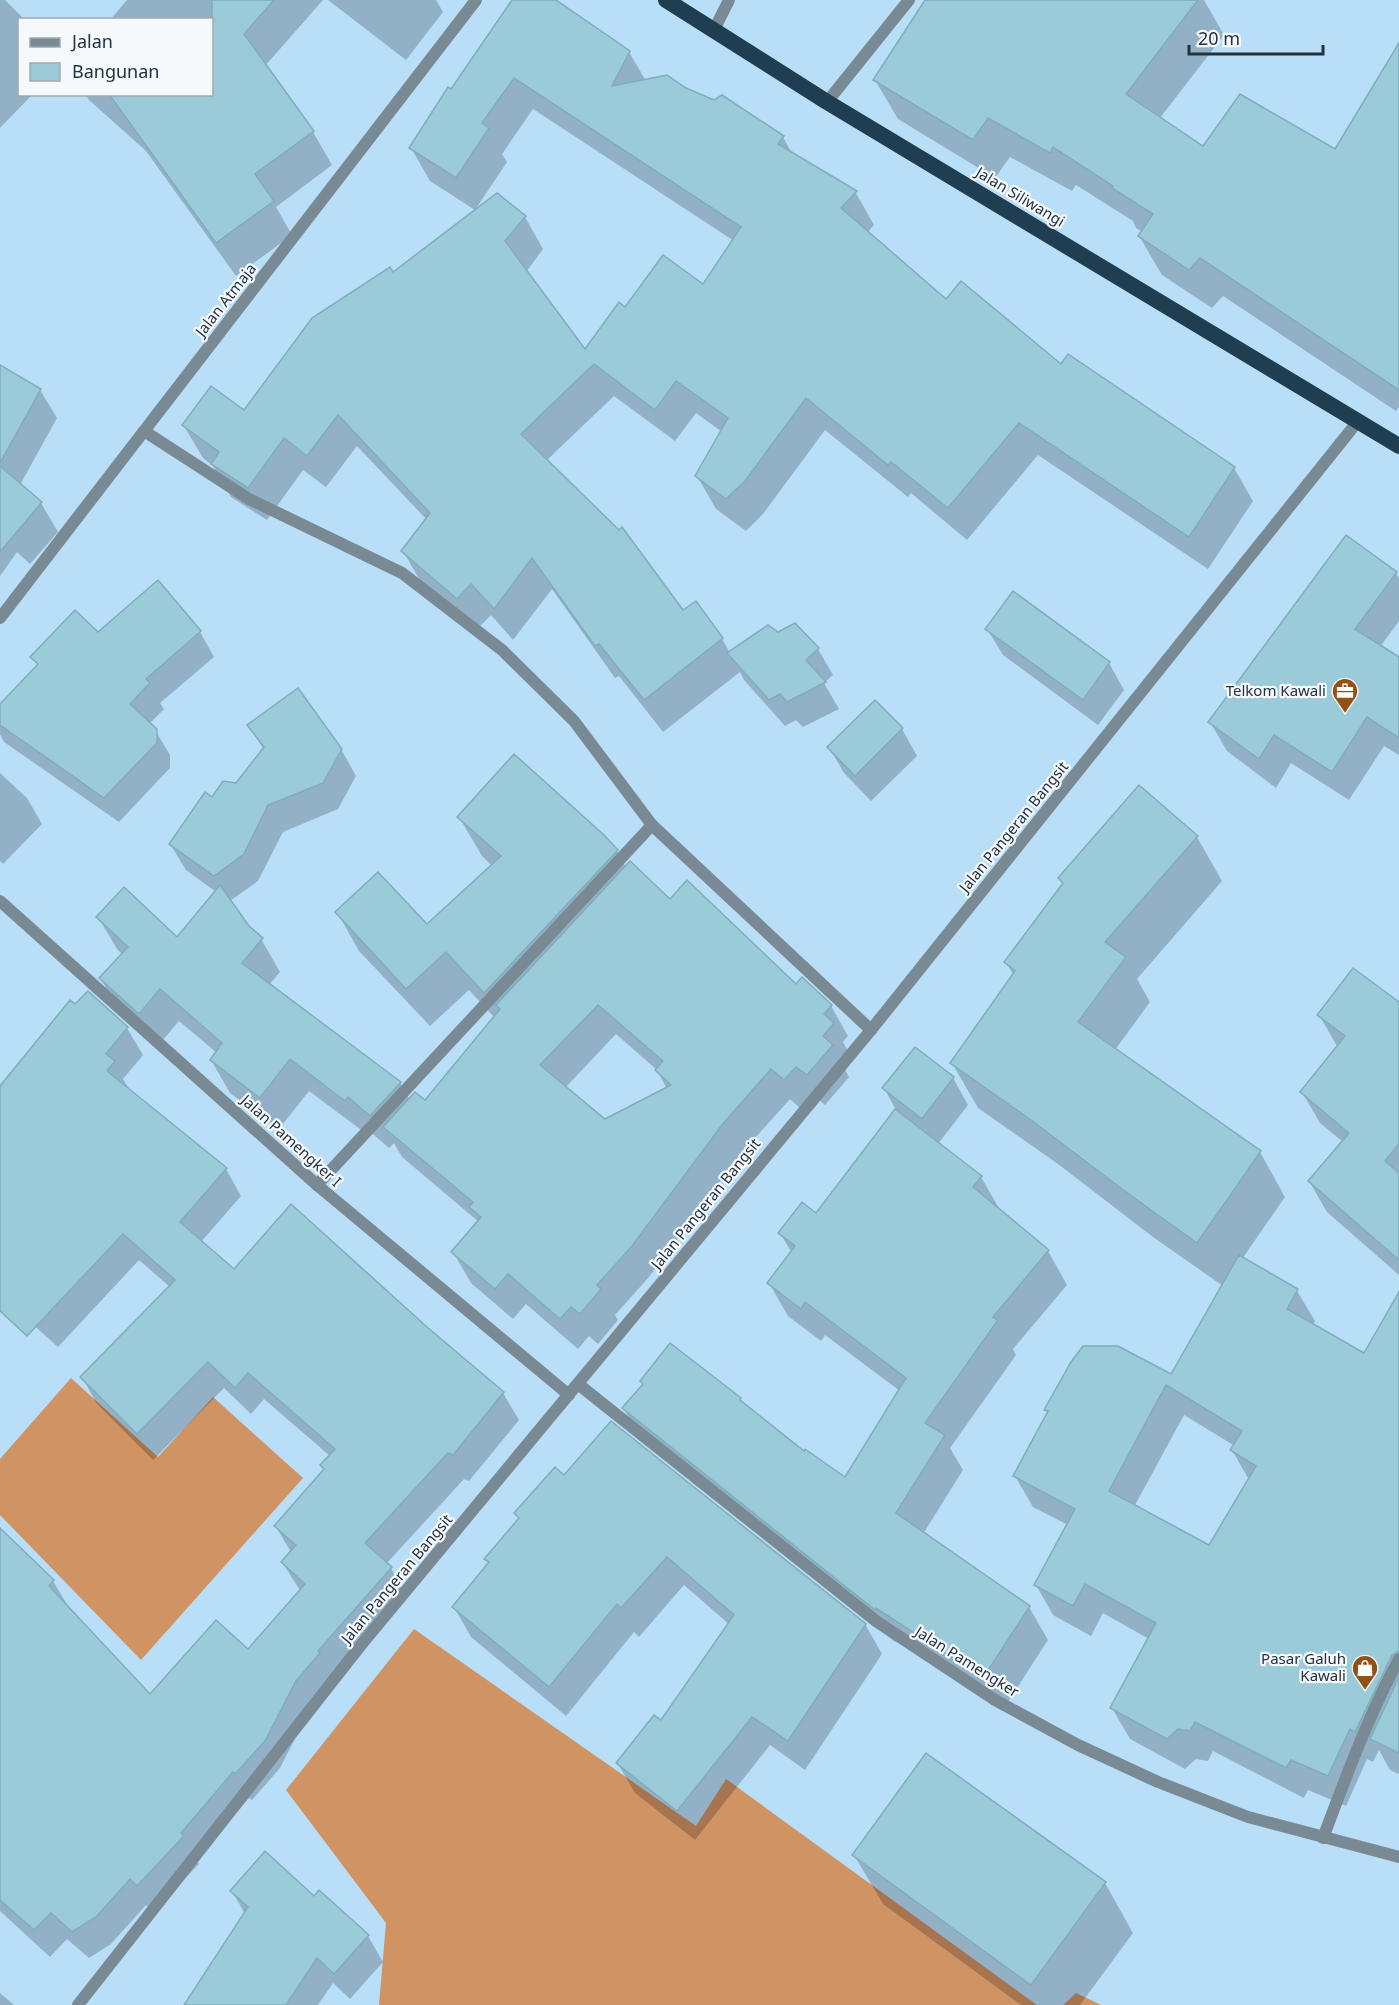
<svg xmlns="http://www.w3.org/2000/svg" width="1399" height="2005" font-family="'Noto Sans',sans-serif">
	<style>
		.forest { fill: #d09363 }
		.shadow { fill: #0003; fill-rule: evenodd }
		.building { fill: #9bcad9; stroke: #7fadbc; stroke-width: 1.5; fill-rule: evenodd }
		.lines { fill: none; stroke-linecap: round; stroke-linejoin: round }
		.service { stroke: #7a8a94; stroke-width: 12 }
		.minor { stroke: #7a8a94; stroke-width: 12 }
		.trunk { stroke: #203e52; stroke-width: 16 }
		.labels { text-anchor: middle; stroke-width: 4.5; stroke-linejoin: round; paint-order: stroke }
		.street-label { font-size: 15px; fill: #23323c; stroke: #f6f9fc }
		.poi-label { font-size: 15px; fill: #23323c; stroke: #f6f9fc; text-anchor: end }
	</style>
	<rect width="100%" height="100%" fill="#b8def8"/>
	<g class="forest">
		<polygon points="71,1378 158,1457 213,1397 303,1478 141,1660 0,1515 0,1459"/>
		<polygon points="414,1629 696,1826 726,1779 1037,2005 379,2005 386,1923 286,1790"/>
		<polygon points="1076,1993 1101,2005 1063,2005"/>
	</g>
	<g class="shadow">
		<polygon points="0,0 5,0 25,20 20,20 20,94 33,94 0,128"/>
		<polygon points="127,0 323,0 265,66 313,132 332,165 276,207 292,235 236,276 146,151 89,100 85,94 212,94 212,20 110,20"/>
		<polygon points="328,0 436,0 443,12 406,60"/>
		<polygon points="514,0 555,0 629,52 646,81 685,89 783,137 793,155 856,193 874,225 867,233 946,302 1062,366 1234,468 1253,501 1208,569 1038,455 967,540 911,493 908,497 825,430 763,514 746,531 716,509 697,476 722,432 696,413 675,441 614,396 546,461 683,612 722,639 730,653 778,634 818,649 833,675 824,683 839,709 803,727 796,720 785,726 744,680 740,672 663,732 619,676 615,678 552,589 513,640 491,615 476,630 422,584 403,551 427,520 357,446 326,487 303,470 267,520 231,497 213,466 203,458 184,426 244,412 393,274 525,217 543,249 526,272 585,352 626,309 703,286 734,241 533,109 502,154 507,162 475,210 430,181 411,148"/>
		<polygon points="927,0 1204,0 1224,35 1160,118 1203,148 1336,151 1399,46 1399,407 1396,411 1223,296 1212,308 1162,275 1139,236 1143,232 1136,228 1133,221 1076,185 1072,191 1010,157 995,178 898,119 875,80"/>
		<polygon points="0,367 40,390 57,418 20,485 41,503 58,532 30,564 17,552 0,576"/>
		<polygon points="1396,573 1399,578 1399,621 1380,647 1399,659 1399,755 1384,746 1349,800 1291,763 1276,788 1227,751 1210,722"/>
		<polygon points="987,629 1109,663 1124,690 1098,725 1003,655"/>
		<polygon points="200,632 214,657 160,703 164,709 149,724 155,730 170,755 170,768 119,822 4,742 0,734 0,706 38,666 32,657"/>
		<polygon points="875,702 902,729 917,756 871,801 844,773 829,747"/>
		<path d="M249 725 341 749 356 776 338 809 283 832 258 881 230 901 248 927 261 939 280 972 269 985 400 1083 410 1100 425 1102 495 1018 469 990 430 1026 359 951 337 912 427 926 492 866 482 856 459 817 617 851 626 867 670 901 797 986 831 1006 848 1036 843 1042 850 1054 842 1064 849 1077 825 1105 814 1096 802 1110 790 1099 739 1156 649 1277 615 1315 618 1320 598 1344 589 1336 578 1349 526 1304 513 1319 471 1283 453 1252 479 1222 402 1157 394 1143 389 1148 367 1129 364 1132 309 1091 279 1129 230 1093 211 1060 217 1053 179 1021 158 1046 119 1011 101 979 123 955 117 949 98 917 177 939 216 892 186 870 170 844 212 799 236 785 264 750ZM616 1034 657 1070 667 1089 605 1121 565 1088Z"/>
		<polygon points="0,773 27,798 42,824 3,864 0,861"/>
		<path d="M1197 837 1222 881 1137 979 1150 1002 1115 1050 1260 1152 1285 1197 1242 1259 1297 1291 1315 1321 1313 1325 1365 1355 1399 1343V1774L1390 1770 1379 1750 1373 1762 1367 1759 1346 1806 1308 1790 1304 1798 1213 1751 1208 1761 1196 1759 1185 1769 1130 1739 1112 1708 1149 1639 1103 1613 1091 1636 1053 1615 1036 1585 1068 1525 1033 1507 1015 1476 1048 1414 1046 1410 1172 1376 1223 1286 1153 1237 1058 1164 978 1108 952 1063 1014 976 1006 962 1064 885 1060 878ZM1184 1415 1235 1446 1232 1450 1249 1480 1209 1547 1134 1507Z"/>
		<polygon points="88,993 127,1028 143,1055 123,1079 129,1089 226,1169 241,1196 201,1242 234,1272 426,1329 503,1393 519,1420 469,1481 464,1479 386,1564 391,1568 406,1595 311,1708 280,1768 252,1800 249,1798 196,1860 199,1864 153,1912 146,1905 111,1944 89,1958 67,1939 50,1957 0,1911 0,1551 53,1581 69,1608 150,1697 248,1651 301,1592 282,1562 291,1552 276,1527 325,1471 322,1465 330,1456 264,1399 251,1414 224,1388 153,1460 97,1404 82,1377 170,1287 139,1260 58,1347 0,1295 0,1088"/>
		<polygon points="1399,1004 1399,1275 1327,1212 1309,1181 1343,1142 1320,1123 1302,1092 1337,1046 1319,1015"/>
		<polygon points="953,1078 968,1105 938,1144 981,1177 1000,1210 1048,1251 1067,1285 1013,1349 1016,1355 950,1448 963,1470 923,1534 1029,1607 1048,1640 1002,1711 896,1641 895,1642 643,1442 624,1409 740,1399 743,1404 804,1453 845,1479 900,1391 825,1335 821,1341 788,1316 769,1283 792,1253 780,1233 817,1215 896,1110 884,1088"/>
		<polygon points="564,1478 865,1624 882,1654 805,1770 770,1745 695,1840 635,1793 618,1764 661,1722 730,1625 684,1585 639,1637 634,1632 566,1716 471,1637 454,1607 489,1564 486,1559 519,1520 516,1513"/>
		<polygon points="854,1855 1105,1883 1133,1933 1080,2005 1021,2005 883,1904"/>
		<polygon points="232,1891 315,1898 368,1936 383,1962 350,1999 333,1983 318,2005 186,2005 245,1914"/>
		<polygon points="0,1993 14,2005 0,2005"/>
	</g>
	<g class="building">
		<polygon points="212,0 274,0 244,34 314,131 255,174 274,201 216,243 109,94 212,94"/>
		<polygon points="512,0 556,0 630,51 612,86 667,75 686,88 714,100 722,95 784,136 778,144 857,191 841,208 946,299 961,281 1061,364 1068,354 1235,467 1189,537 1019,423 948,508 891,462 888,465 806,398 745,481 726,499 695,476 728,418 676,381 655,410 594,364 521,434 619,530 622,527 683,610 696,601 723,638 644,700 599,644 595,646 532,558 494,609 471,584 457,599 401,551 430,513 338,415 307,456 284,438 248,488 211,464 219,452 182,425 211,386 244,410 312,318 390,267 393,272 497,193 526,216 505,241 585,349 619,302 625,307 663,255 703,284 741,227 514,78 482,123 489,128 456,178 409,148 448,87 451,89"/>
		<polygon points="925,0 1198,0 1126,94 1203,146 1240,94 1335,149 1399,43 1399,390 1200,258 1189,270 1138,236 1153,214 1112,188 1113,186 1053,147 1050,153 988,118 973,140 873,80"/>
		<polygon points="0,365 41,389 0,463"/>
		<polygon points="0,466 42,502 0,552"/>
		<polygon points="1346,535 1397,572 1355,629 1399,657 1399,738 1367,717 1332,772 1274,735 1259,759 1208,722"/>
		<polygon points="158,580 201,631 146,679 150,683 130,704 157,729 157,743 104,798 0,725 0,704 38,664 30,657 75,610 98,632"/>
		<polygon points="1013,591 1110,662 1083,700 985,629"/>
		<polygon points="795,623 819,648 806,660 826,682 787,702 780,694 769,700 727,653 768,625 778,632"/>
		<polygon points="298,688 342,749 323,783 268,805 244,854 214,876 169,844 205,792 212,797 223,781 236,783 264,747 247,725"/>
		<polygon points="875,700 903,728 855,776 827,747"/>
		<polygon points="514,754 604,835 618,850 484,993 446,952 406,989 335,912 378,872 427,924 501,856 457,817"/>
		<polygon points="1139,785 1198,836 1105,942 1126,957 1078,1022 1261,1151 1197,1243 1126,1192 1031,1120 950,1063 1015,971 1004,962 1063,883 1058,878"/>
		<path d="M630 861 670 899 687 880 796 984 802 977 832 1005 824 1014 834 1023 823 1036 833 1045 807 1075 796 1067 784 1080 771 1069 722 1125 632 1246 597 1285 601 1289 580 1314 571 1307 560 1319 508 1274 495 1289 451 1252 481 1217 469 1207 473 1202 383 1127 415 1092 425 1100 500 1009 496 1005ZM598 1005 663 1061 655 1070 671 1085 605 1119 540 1065Z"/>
		<polygon points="220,885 249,926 263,938 242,963 401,1082 370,1116 348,1097 345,1101 290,1059 260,1098 210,1060 222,1043 160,989 139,1014 99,978 128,947 96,917 124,887 177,937"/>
		<polygon points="1353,968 1399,1002 1399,1144 1385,1161 1399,1173 1399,1260 1308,1181 1349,1133 1300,1092 1345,1036 1317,1015"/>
		<polygon points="88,991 128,1027 106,1054 115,1061 107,1071 227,1168 180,1222 234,1269 291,1204 427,1327 504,1392 453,1455 448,1453 365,1543 392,1567 318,1651 320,1653 296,1681 265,1741 235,1774 233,1772 181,1833 184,1836 137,1886 130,1879 96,1917 72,1932 51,1913 34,1930 0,1900 0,1528 54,1580 49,1586 150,1694 216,1620 248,1649 305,1584 281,1562 296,1545 274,1526 324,1469 320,1465 335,1449 248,1373 235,1388 208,1362 137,1434 80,1377 175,1280 123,1234 27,1336 0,1311 0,1086 70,1000 75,1004"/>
		<polygon points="915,1047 954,1077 922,1119 882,1088"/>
		<polygon points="895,1109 982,1176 973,1187 1049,1250 993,1317 998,1320 925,1423 945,1435 896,1513 1030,1606 983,1678 876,1608 875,1610 622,1408 643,1384 640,1381 670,1343 741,1398 740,1400 804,1451 805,1449 845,1477 906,1378 805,1302 801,1309 767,1283 795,1246 778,1233 802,1202 816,1213"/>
		<path d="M1239 1255 1298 1289 1287 1309 1364 1353 1399 1292V1651L1392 1655 1355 1732 1350 1729 1328 1776 1291 1760 1286 1768 1195 1722 1190 1731 1178 1729 1167 1739 1110 1708 1156 1623 1085 1584 1073 1606 1034 1585 1075 1509 1013 1476 1048 1411 1044 1410 1071 1362 1083 1346H1118L1171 1374ZM1166 1385 1242 1431 1230 1450 1256 1466 1209 1545 1109 1491Z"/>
		<polygon points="611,1421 866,1624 788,1741 752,1717 677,1811 616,1763 654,1715 661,1720 734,1615 667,1557 621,1608 617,1604 549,1687 452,1607 489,1562 484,1559 519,1518 514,1513 555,1467 564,1475"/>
		<polygon points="1399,1677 1399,1753 1370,1739"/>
		<polygon points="926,1753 1106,1882 1031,1985 852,1855"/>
		<polygon points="265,1851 314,1896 319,1890 369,1935 334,1974 317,1958 286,2005 184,2005 248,1907 230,1891"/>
	</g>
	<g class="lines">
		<g class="service">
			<polyline points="714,30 729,0"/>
			<path d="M1323 1838C1346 1777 1368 1716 1399 1659"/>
		</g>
		<g class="minor">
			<polyline points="827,102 909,0"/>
			<polyline points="144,431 249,499 402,573 502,650 574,721 652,825 871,1030"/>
			<polyline points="0,618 476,0"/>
			<polyline points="0,901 317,1185 569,1395"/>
			<polyline points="317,1185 652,825"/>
			<polyline points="578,1384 876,1621 995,1700 1078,1745 1158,1782 1248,1817 1399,1857"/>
			<polyline points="78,2005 361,1645 871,1030 1358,421"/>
		</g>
		<polyline class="trunk" points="666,0 827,102 1399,446"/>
	</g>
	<defs>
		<g id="office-pin" transform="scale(1.35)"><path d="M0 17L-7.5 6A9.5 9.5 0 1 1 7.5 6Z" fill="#905216" stroke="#f6f9fc"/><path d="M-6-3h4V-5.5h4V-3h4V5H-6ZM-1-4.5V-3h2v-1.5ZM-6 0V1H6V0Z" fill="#fff"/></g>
		<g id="shop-pin" transform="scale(1.35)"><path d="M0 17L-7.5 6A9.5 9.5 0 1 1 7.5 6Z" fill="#905216" stroke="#f6f9fc"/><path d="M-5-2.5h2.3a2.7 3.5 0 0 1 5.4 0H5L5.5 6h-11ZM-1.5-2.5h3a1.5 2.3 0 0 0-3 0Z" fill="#fff"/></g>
	</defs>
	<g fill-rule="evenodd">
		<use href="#office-pin" x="1345" y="691"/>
		<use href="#shop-pin" x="1365" y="1668"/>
	</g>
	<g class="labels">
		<g class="street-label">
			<text transform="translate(1020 197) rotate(31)" y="5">Jalan Siliwangi</text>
			<text transform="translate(226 300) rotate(-52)" y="5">Jalan Atmaja</text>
			<text transform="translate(1014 827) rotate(-51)" y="5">Jalan Pangeran Bangsit</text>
			<text transform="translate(291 1141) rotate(42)" y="5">Jalan Pamengker I</text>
			<text transform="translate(706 1204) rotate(-51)" y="5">Jalan Pangeran Bangsit</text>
			<text transform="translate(397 1579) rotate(-50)" y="5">Jalan Pangeran Bangsit</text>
			<text transform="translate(967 1662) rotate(32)" y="5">Jalan Pamengker</text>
		</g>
		<g class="poi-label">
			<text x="1326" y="696">Telkom Kawali</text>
			<text x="1346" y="1664">Pasar Galuh<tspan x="1346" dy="17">Kawali</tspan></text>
		</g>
	</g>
	<rect x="18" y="18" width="195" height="78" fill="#f6f9fc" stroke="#a2a9af" stroke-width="1.5"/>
	<rect x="30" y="38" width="30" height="9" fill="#7a8a94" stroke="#a2a9af" stroke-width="1.5"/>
	<text x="72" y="48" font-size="18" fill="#23323c">Jalan</text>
	<rect x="30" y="63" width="30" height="18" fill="#9bcad9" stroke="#a2a9af" stroke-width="1.5"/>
	<text x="72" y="78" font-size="18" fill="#23323c">Bangunan</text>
	<path d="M1189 45v9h134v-9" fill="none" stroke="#23323c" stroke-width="3"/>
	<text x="1198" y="45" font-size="18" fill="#23323c" stroke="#f6f9fc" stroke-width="4.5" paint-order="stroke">20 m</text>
</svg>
